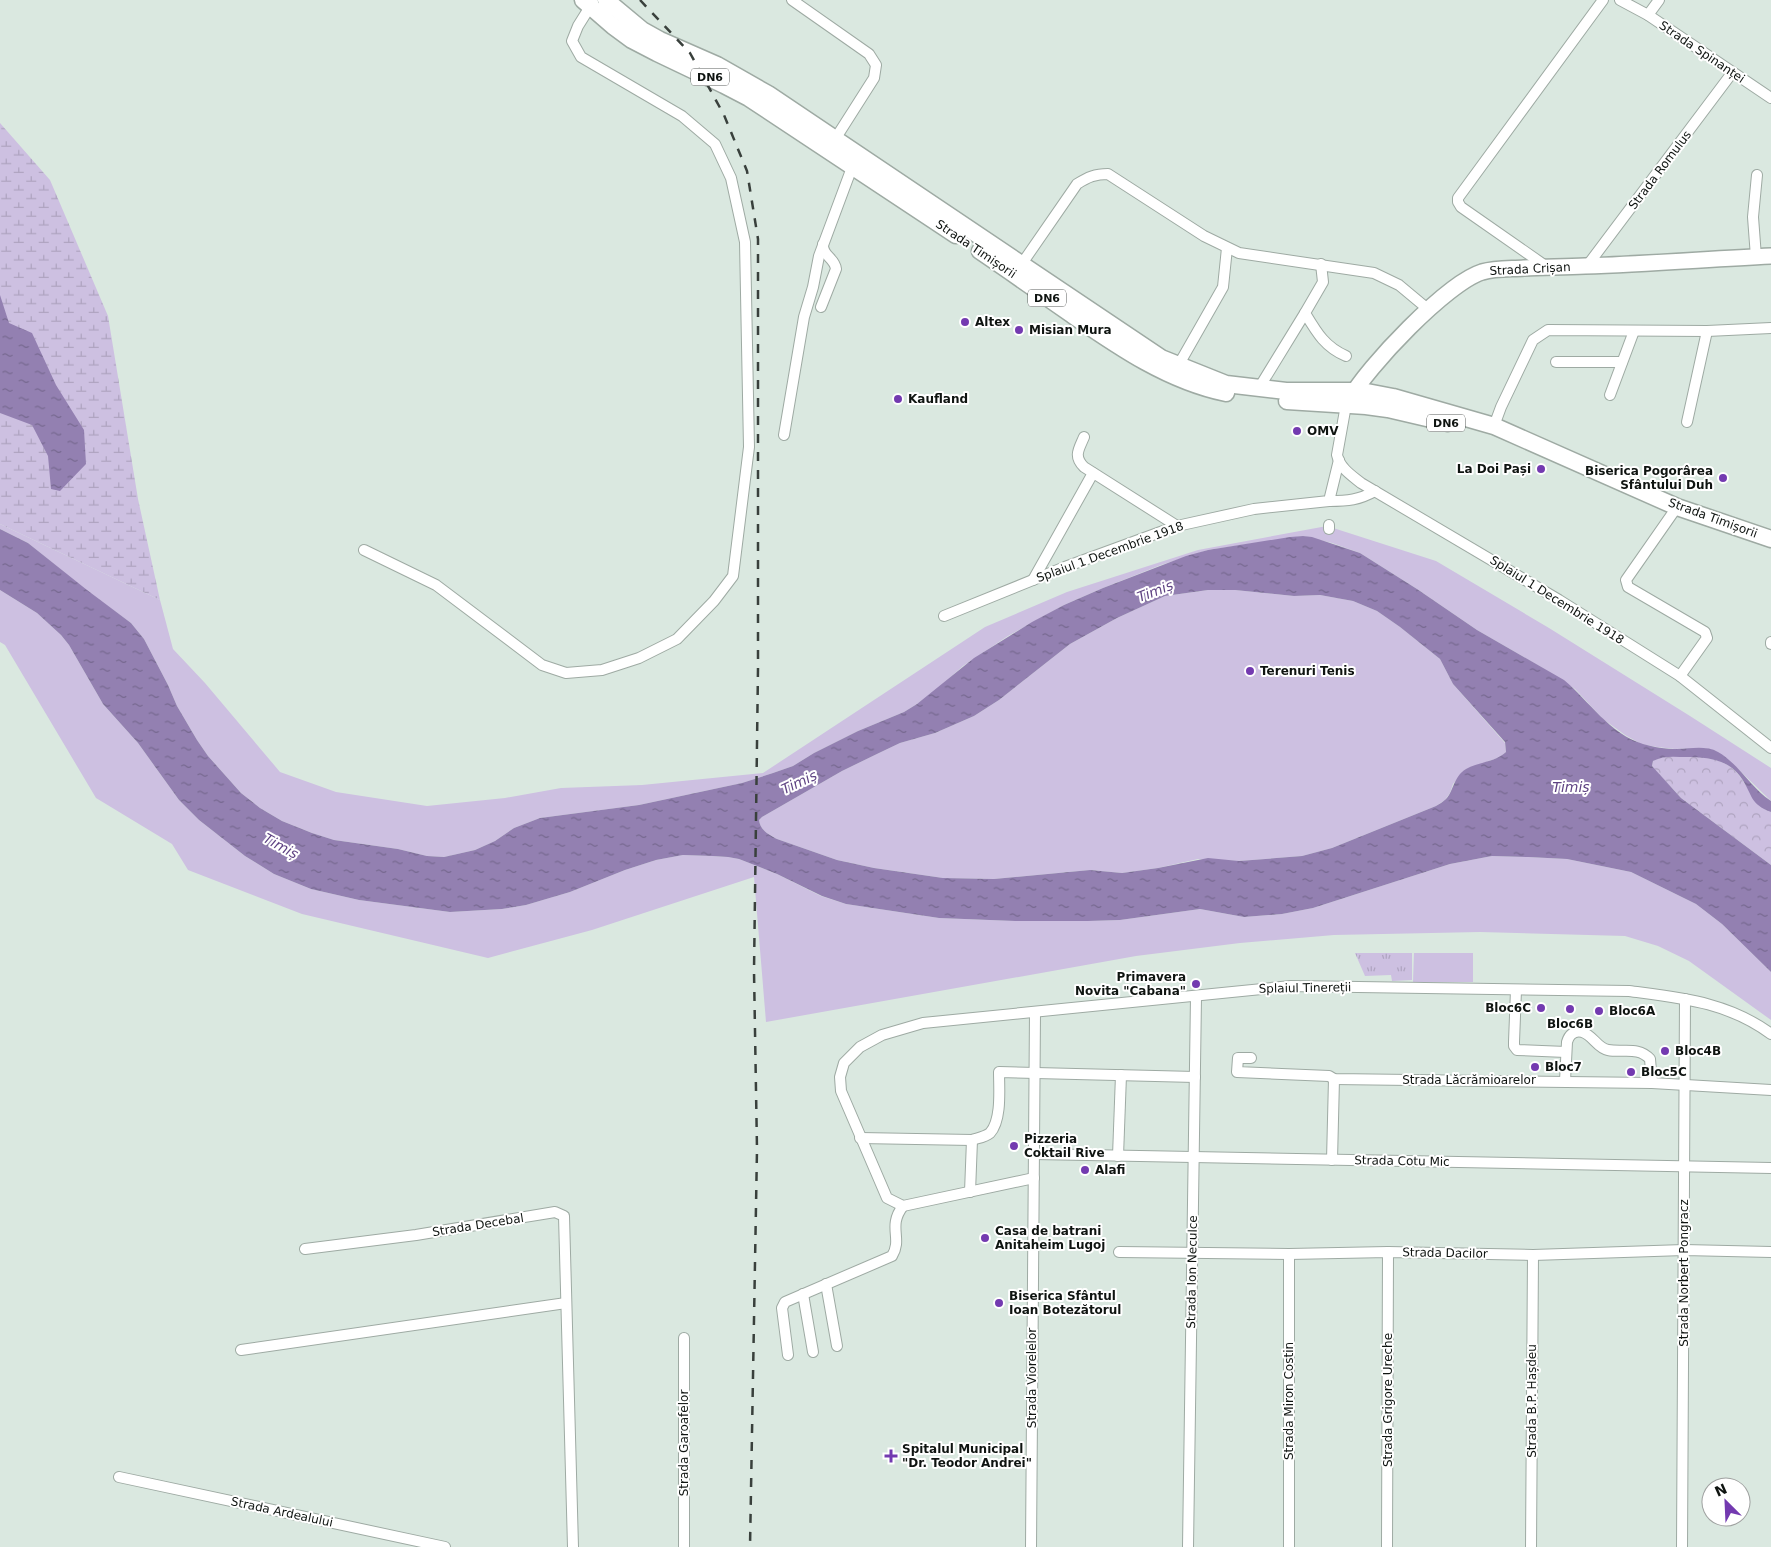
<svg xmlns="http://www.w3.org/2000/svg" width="1771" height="1547" font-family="'DejaVu Sans',sans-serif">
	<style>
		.grass { fill: #cdc0e1 }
		.forest { fill: url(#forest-crowns) }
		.wetland { fill: url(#wetland-marsh) }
		.park { fill: url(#park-tufts) }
		.water { fill: url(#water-ripples); fill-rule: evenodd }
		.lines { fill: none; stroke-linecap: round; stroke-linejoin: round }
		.street-casing { stroke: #9eaaa3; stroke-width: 12 }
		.secondary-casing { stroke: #9eaaa3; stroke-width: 18 }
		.primary-casing { stroke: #9eaaa3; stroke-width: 19 }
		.street { stroke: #fff; stroke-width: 10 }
		.secondary { stroke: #fff; stroke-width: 15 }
		.primary { stroke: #fff; stroke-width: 16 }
		.rail { stroke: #39403c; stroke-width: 2.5; stroke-dasharray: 9 9; stroke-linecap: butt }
		.poi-dot { fill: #733ab0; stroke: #fff; stroke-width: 2 }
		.labels { text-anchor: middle; stroke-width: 4; stroke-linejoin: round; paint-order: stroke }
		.shield { fill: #fff; stroke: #575a58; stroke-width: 1 }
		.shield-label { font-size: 11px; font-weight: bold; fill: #0f1411 }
		.street-label { font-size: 12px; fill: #0f1411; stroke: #fff }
		.poi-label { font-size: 12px; font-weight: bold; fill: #0f1411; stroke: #fff; text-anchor: start }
		.water-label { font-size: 14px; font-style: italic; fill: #5f4383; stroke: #fff }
	</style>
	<defs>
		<pattern id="forest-crowns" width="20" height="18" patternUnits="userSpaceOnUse" patternTransform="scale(1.25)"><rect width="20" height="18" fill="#cdc0e1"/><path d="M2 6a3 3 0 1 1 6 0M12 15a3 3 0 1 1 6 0" fill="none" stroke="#afa4c0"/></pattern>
		<pattern id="wetland-marsh" width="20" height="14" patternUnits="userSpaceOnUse" patternTransform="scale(1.25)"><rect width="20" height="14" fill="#cdc0e1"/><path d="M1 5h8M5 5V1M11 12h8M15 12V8" fill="none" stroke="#afa4c0"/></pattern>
		<pattern id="park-tufts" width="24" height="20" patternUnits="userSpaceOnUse" patternTransform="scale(1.25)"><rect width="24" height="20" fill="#cdc0e1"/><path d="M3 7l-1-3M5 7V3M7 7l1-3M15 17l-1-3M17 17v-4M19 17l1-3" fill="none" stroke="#afa4c0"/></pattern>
		<pattern id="water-ripples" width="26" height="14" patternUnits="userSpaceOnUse" patternTransform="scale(1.25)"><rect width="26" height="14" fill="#9380b1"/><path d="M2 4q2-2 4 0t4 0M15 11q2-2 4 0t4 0" fill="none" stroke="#76688f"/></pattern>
	</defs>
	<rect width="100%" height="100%" fill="#dae8e0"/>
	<g class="grass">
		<polygon points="0,524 160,600 173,649 205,683 280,772 336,792 427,806 505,798 561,788 642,785 763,773 985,627 1067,592 1198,550 1327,526 1436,561 1549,628 1690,716 1771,768 1771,801 1735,766 1705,748 1675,749 1657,747 1641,744 1625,735 1603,719 1575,689 1541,667 1477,630 1417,589 1360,553 1332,543 1303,536 1208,550 1161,565 1103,588 1064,605 1008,636 963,666 936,690 917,704 904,712 858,731 814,753 793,766 773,773 742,783 639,805 540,818 514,828 495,841 475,850 444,857 427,856 398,849 334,840 312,833 282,821 260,808 241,793 208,756 197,740 177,706 168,685 144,639 131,623 87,591 28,543 0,529"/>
		<polygon points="0,590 37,613 61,635 69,645 103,704 138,743 179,800 199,820 245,856 274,874 311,889 359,900 450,912 502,909 526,905 570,892 625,870 656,860 683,855 712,856 728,857 739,859 777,874 821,896 846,904 939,918 1015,921 1088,921 1120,920 1200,909 1244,917 1282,914 1313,908 1450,864 1492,856 1528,857 1567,859 1631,872 1696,904 1722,924 1771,972 1771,1020 1689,961 1658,946 1625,936 1480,932 1334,935 1240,943 1136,956 766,1022 754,877 592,930 488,958 302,914 188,870 172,844 96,798 5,645 0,642"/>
		<path d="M1208 590H1235L1294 596 1320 595 1353 601 1377 611 1400 627 1440 659 1453 684 1505 743 1506 752 1500 757 1465 770 1453 784 1450 793 1445 800 1436 806 1332 848 1302 856 1239 861 1198 859 1158 868 1122 873 1090 870 994 879 943 878 874 868 837 860 777 839C769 835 760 830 759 820L762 817 842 771 879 753 900 743 935 733 974 716 999 700 1070 644 1117 618 1165 596Z"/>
		<polygon points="1414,953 1473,953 1473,982 1413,982"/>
	</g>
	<path class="forest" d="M1670 756C1696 757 1725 754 1741 778 1750 791 1756 806 1771 812V865L1681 798C1672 787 1661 778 1652 766L1653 761 1659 758Z"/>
	<polygon class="wetland" points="0,123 50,180 108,316 138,499 160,600 0,524"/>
	<polygon class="park" points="1355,953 1412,953 1412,980 1392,981 1391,975 1365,976"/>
	<g class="water">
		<polygon points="0,295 9,323 32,333 56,385 84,430 86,464 60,491 51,489 48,456 32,425 0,413"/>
		<path d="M0 529 28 543 87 590 131 623 144 639 168 685 177 706 197 740 208 756 241 793 260 808 282 821 312 833 334 840 398 849 427 856 444 857 475 850 495 841 514 828 540 818 639 805 742 783 773 773 793 766 814 753 858 731 904 712 917 704 974 658 1032 622 1064 605 1103 588 1186 556 1208 550 1290 537 1303 536 1312 537 1360 553 1417 589 1477 630 1564 680C1589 701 1610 734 1643 744 1653 747 1666 749 1677 749 1690 749 1705 745 1718 752 1739 764 1751 788 1771 801V812C1750 804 1753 796 1742 779 1730 760 1708 757 1687 757 1675 757 1664 755 1653 761L1652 766 1681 798 1771 865V972L1722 924 1696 904 1631 872 1567 859 1528 857 1492 856 1450 864 1313 908 1282 914 1244 917 1200 909 1120 920 1088 921H1015L939 918 846 904 822 896 777 874 739 859 728 857 712 856 683 855 656 860 625 870 570 892 526 905 502 909 450 912 359 900 311 889 274 874 245 856 199 820 179 800 138 743 103 704 69 645 61 635 37 613 0 590ZM1208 590H1235L1294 596 1320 595 1353 601 1377 611 1400 627 1440 659 1453 684 1505 742 1506 752C1496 762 1478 762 1466 769 1453 777 1454 791 1446 799 1443 802 1439 804 1436 806L1332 848 1302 856 1239 861 1208 858 1158 868 1122 873 1090 870 994 879 943 878 874 868 837 860 777 839C769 835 760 830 759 820L762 817 842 771 879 753 900 743 935 733 974 716 999 700 1070 644 1117 618 1165 596Z"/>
	</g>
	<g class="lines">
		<g class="street-casing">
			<g id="street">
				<polyline points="792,0 869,54 876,65 874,78 832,144"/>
				<polyline points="1620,0 1648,15 1771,98"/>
				<polyline points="1648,15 1659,0"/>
				<polyline points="1756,257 1753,217 1757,175"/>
				<path d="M1321 264 1323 282 1305 313C1317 333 1325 347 1346 356"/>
				<path d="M1021 265 1077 184C1088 177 1095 174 1108 174L1204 236 1239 253 1374 273 1399 285 1429 310"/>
				<polyline points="1587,266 1732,73"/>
				<polyline points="1547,267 1461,207 1458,202 1458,198 1603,0"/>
				<path d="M821 307 836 269C835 258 822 256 823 244"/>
				<polyline points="1556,362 1622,362"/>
				<polyline points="1178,366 1223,287 1227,248"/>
				<polyline points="1259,388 1305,313"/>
				<polyline points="1610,395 1634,331"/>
				<path d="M1346 405 1337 455C1340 468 1351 475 1361 483L1559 600 1680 676 1771 748"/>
				<polyline points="1687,422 1707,331"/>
				<polyline points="1494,426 1501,407 1533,340 1548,330 1707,331 1771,328"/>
				<polyline points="784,435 804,317 813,287 819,256 854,162"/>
				<path d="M1084 437C1079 449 1073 456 1084 467L1177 526"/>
				<path d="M1329 501C1348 501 1359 500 1375 491"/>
				<polyline points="1677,507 1626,580 1628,587 1705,632 1707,638 1680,676"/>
				<polyline points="1329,529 1329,525"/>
				<polyline points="364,550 436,585 542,665 566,673 602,670 639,658 677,639 714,601 733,576 749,447 745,242 731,178 715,144 682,116 581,57 572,41 578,26 593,2"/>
				<polyline points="1033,580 1093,473"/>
				<polyline points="944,616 1065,567 1177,526 1254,509 1329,501 1339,460"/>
				<polyline points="1771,642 1771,644"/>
				<polyline points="1516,990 1514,1042 1514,1046 1517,1050 1566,1052"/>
				<polyline points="1251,1058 1238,1058 1237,1072 1329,1076 1334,1079 1652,1083 1771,1090"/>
				<path d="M1565 1081 1567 1042C1569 1035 1574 1030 1582 1032 1593 1035 1597 1048 1608 1050 1623 1053 1638 1046 1650 1059L1652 1083"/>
				<path d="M860 1138 972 1140C978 1138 985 1137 990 1133 1002 1120 999 1088 999 1072L1195 1077"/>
				<polyline points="1034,1154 1771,1168"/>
				<polyline points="1118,1156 1121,1075"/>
				<polyline points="1332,1160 1334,1079"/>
				<path d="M1034 1178 903 1206 887 1198 841 1091 840 1077 844 1063 860 1047 882 1035 923 1023 1291 986 1629 991C1681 998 1728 1002 1771 1034"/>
				<polyline points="970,1192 972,1140"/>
				<polyline points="305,1249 416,1235 555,1212 564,1216 573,1547"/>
				<polyline points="1119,1252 1289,1254 1388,1252 1533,1255 1684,1250 1771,1252"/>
				<polyline points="826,1284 837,1346"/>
				<polyline points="803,1294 813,1352"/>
				<polyline points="684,1338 684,1547"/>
				<polyline points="241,1350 566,1303"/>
				<path d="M788 1355 782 1308 785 1302 892 1256C903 1238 887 1227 903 1206"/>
				<polyline points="119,1477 445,1547"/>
				<polyline points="1031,1547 1035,1012"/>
				<polyline points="1188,1547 1196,997"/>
				<polyline points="1289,1547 1289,1254"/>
				<polyline points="1387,1547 1388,1252"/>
				<polyline points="1531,1547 1533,1255"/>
				<polyline points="1682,1547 1685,999"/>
			</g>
		</g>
		<g class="secondary-casing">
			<path id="secondary" d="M1349 400C1367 367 1447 283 1482 272 1496 268 1510 269 1524 268 1544 267 1564 267 1585 266 1647 264 1709 259 1771 256"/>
		</g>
		<g class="primary-casing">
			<g id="primary">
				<polyline points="583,0 613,26 632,40 657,53 724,85 749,98 956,235"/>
				<polyline points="606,0 642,30 660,40 717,65 768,94 1161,358 1226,384 1286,391 1354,391 1367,392 1393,397 1494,426 1677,507 1771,539"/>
				<path d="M980 251C1011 272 1041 293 1071 314 1119 347 1168 381 1226 393"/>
				<polyline points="1287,401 1366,406 1388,409 1448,423"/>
			</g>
		</g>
		<use href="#street" class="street"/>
		<use href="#secondary" class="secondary"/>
		<use href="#primary" class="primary"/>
		<polyline class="rail" points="640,0 690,53 724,115 747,171 758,239 758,668 754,971 757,1149 750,1547"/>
	</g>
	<g class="poi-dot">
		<circle cx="965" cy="322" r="5"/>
		<circle cx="1019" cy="330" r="5"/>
		<circle cx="898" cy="399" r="5"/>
		<circle cx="1297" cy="431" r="5"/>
		<circle cx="1541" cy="469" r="5"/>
		<circle cx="1723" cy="478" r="5"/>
		<circle cx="1250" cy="671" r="5"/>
		<circle cx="1196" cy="984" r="5"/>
		<circle cx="1541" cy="1008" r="5"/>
		<circle cx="1570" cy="1009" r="5"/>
		<circle cx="1599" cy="1011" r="5"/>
		<circle cx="1665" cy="1051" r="5"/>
		<circle cx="1535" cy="1067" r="5"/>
		<circle cx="1631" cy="1072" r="5"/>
		<circle cx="1014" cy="1146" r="5"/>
		<circle cx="1085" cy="1170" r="5"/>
		<circle cx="985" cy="1238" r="5"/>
		<circle cx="999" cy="1303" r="5"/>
		<path d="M888.5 1448.5h5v5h5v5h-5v5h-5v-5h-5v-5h5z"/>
	</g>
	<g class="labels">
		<g class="shield">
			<rect x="691" y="68.5" width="38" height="17" rx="4"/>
			<rect x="1028" y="289.5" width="38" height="17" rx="4"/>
			<rect x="1427" y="414.5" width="38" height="17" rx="4"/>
		</g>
		<g class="shield-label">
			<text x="710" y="81">DN6</text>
			<text x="1047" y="302">DN6</text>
			<text x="1446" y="427">DN6</text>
		</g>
		<g class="street-label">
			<text transform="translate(1702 52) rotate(34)" y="4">Strada Spinanței</text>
			<text transform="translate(1660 170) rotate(-53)" y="4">Strada Romulus</text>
			<text transform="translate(976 249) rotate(34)" y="4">Strada Timișorii</text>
			<text transform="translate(1530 269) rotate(-3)" y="4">Strada Crișan</text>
			<text transform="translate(1713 518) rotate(20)" y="4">Strada Timișorii</text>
			<text transform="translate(1110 552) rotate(-20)" y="4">Splaiul 1 Decembrie 1918</text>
			<text transform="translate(1557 600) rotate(32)" y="4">Splaiul 1 Decembrie 1918</text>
			<text transform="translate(1305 988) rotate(-1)" y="4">Splaiul Tinereții</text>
			<text x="1469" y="1084">Strada Lăcrămioarelor</text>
			<text transform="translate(1402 1161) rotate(1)" y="4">Strada Cotu Mic</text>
			<text transform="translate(478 1225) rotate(-9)" y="4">Strada Decebal</text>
			<text transform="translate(1445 1253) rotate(1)" y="4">Strada Dacilor</text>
			<text transform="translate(1192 1272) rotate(-89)" y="4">Strada Ion Neculce</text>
			<text transform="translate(1684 1273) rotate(-90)" y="4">Strada Norbert Pongracz</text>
			<text transform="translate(1032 1378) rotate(-90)" y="4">Strada Viorelelor</text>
			<text transform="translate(1388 1400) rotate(-90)" y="4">Strada Grigore Ureche</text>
			<text transform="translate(1289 1401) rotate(-90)" y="4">Strada Miron Costin</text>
			<text transform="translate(1532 1401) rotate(-90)" y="4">Strada B.P. Hașdeu</text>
			<text transform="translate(684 1443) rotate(-90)" y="4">Strada Garoafelor</text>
			<text transform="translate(282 1512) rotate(12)" y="4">Strada Ardealului</text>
		</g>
		<g class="poi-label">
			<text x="975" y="326">Altex</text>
			<text x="1029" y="334">Misian Mura</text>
			<text x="908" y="403">Kaufland</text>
			<text x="1307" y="435">OMV</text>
			<text x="1531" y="473" text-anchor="end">La Doi Pași</text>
			<text x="1713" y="475" text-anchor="end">Biserica Pogorârea<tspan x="1713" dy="14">Sfântului Duh</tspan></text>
			<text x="1260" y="675">Terenuri Tenis</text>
			<text x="1186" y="981" text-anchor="end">Primavera<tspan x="1186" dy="14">Novita "Cabana"</tspan></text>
			<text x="1531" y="1012" text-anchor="end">Bloc6C</text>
			<text x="1609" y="1015">Bloc6A</text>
			<text x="1570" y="1028" text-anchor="middle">Bloc6B</text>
			<text x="1675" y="1055">Bloc4B</text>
			<text x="1545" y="1071">Bloc7</text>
			<text x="1641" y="1076">Bloc5C</text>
			<text x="1024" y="1143">Pizzeria<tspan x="1024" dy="14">Coktail Rive</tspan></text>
			<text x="1095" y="1174">Alafi</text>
			<text x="995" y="1235">Casa de batrani<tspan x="995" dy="14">Anitaheim Lugoj</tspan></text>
			<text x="1009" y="1300">Biserica Sfântul<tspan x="1009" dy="14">Ioan Botezătorul</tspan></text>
			<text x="902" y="1453">Spitalul Municipal<tspan x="902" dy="14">"Dr. Teodor Andrei"</tspan></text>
		</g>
		<g class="water-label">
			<text transform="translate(1155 591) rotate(-21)" y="5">Timiș</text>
			<text transform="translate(799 782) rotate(-25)" y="5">Timiș</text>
			<text x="1571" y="792">Timiș</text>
			<text transform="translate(281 846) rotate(29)" y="5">Timiș</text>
		</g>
	</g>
	<g transform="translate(1726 1502) rotate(336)"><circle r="24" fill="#ffffff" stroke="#9fa1a0"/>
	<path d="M0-4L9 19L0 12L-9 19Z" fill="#733ab0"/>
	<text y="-8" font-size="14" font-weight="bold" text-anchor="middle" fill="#0f1411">N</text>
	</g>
</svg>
